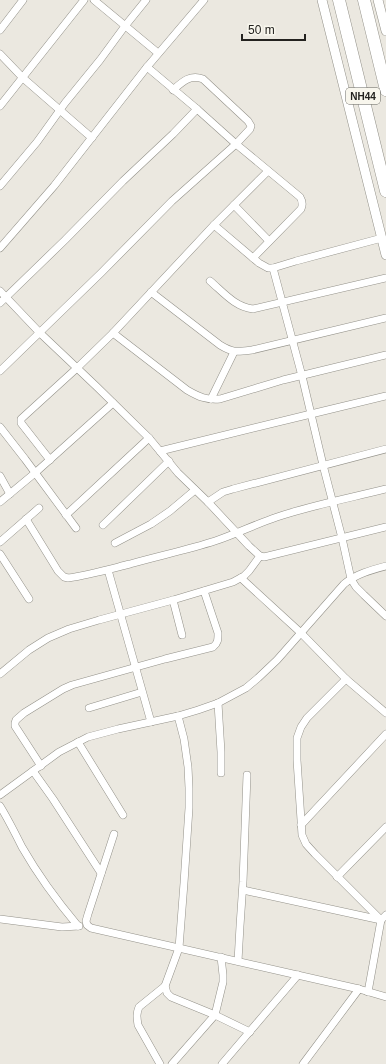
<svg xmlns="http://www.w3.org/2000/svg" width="386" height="1064" font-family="Helvetica,sans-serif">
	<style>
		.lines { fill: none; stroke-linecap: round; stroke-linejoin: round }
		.street-casing { stroke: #939189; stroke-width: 8 }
		.secondary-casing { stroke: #939189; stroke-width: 10 }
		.highway-casing { stroke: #939189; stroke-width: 13 }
		.street { stroke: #fff; stroke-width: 7 }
		.secondary { stroke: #fff; stroke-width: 9 }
		.highway { stroke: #fff; stroke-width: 12 }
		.labels { text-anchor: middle; stroke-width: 3; stroke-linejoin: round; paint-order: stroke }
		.shield { fill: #f8f6ed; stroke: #63625d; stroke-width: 1 }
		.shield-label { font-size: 10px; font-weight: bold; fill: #23221f }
	</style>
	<rect width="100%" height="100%" fill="#ebe8e0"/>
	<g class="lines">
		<g class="street-casing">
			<g id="street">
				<polyline points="94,0 158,53"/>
				<polyline points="0,30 23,0"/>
				<polyline points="0,54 23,78 92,138"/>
				<path d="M147 67 197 109 236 144 300 197C303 202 303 205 301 209L253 258"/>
				<polyline points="0,106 84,0"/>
				<polyline points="0,186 37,142 65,103 100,60 125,26 146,0"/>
				<polyline points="234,205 269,241"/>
				<polyline points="214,225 259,263 268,268 273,268 296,261 382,238"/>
				<polyline points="0,248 54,186 147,67 204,0"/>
				<polyline points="273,268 302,376 323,465 342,538 351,579 356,587 364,595 386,616"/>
				<path d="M210 281C223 292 235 307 253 309L386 278"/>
				<polyline points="0,291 40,333 77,368 97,387 149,438 178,473 208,502 249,546 260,556 264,557 386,527"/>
				<path d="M151 292 220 345C233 353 237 352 252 350L386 318"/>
				<polyline points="0,303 65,240 123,181 173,134 197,109"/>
				<path d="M113 333 187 390C199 397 206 400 220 399L283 380 386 355"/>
				<path d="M0 371 101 273 172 201 236 144 250 129 251 126 248 121 203 79C190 74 182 82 173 90"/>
				<polyline points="211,399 234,352"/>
				<polyline points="0,427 25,459 76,528"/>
				<polyline points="160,451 311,414 386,396"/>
				<polyline points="50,460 21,423 21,419 77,368 113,333 214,225 268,171"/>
				<polyline points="0,476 10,494"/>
				<polyline points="0,502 35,473 113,403"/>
				<polyline points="208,502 223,492 233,489 386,449"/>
				<polyline points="66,515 149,438"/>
				<path d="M26 519 58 571 64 577 68 578C89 575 110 569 130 564 158 556 187 550 215 541 236 534 256 524 277 517 313 505 350 498 386 489"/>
				<polyline points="103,525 169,461"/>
				<polyline points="0,542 39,508"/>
				<polyline points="115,543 151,524 170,511 195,490"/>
				<polyline points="0,554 29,599"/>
				<polyline points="108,570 151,722"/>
				<polyline points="241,578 301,633 346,679 386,713"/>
				<polyline points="173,600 182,635"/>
				<polyline points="0,674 29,650 48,638 69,629 99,620 173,600 233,582 244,576 249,571 260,556"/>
				<polyline points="346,679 307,718 301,727 297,738 297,760 302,835 306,844 315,854 381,920"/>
				<polyline points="218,703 221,752 221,773"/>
				<polyline points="89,708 142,692"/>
				<polyline points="178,716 184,739 188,767 189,788 189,808 184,883 179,948 165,986 167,993 171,997 215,1015 250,1032"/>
				<polyline points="78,742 123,815"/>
				<path d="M41 766 15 726V723L16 720 24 713 63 689 72 685 165 659 213 647C218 643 218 640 218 633L204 591"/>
				<polyline points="33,771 53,799 101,873"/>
				<path d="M0 795 59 752 88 737 118 729 178 716 198 710 218 703 246 688 258 678 277 660 344 584C356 574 371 570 386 566"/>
				<path d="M0 806C8 819 15 833 22 847 38 875 57 901 78 926"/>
				<polyline points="301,825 386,734"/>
				<polyline points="114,834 88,914 86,921 87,925 91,928 359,989 386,997"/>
				<polyline points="337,877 386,827"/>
				<polyline points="243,890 381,920"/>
				<polyline points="0,919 62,927 79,926"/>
				<polyline points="238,961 240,926 243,882 247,775"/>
				<polyline points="368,992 381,920 386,915"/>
				<path d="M160 1064 138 1025C137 1018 136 1014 139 1007L165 986"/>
				<polyline points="172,1064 215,1015 223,982 223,975 221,957"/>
				<polyline points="222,1064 298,975"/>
				<polyline points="303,1064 359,989"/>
			</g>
		</g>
		<g class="secondary-casing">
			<g id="secondary">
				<polyline points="322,0 386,255"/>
				<polyline points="378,0 386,31"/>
			</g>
		</g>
		<g class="highway-casing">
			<g id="highway">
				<polyline points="339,0 386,191"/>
				<polyline points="364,0 386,90"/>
			</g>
		</g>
		<use href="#street" class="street"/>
		<use href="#secondary" class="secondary"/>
		<use href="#highway" class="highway"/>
	</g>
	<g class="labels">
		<rect class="shield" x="346" y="88" width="34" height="16" rx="3"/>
		<g class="shield-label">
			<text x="363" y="100">NH44</text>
		</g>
	</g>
	<path d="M242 34v6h63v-6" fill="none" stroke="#23221f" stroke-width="2"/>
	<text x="248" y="34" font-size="12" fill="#23221f" stroke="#f8f6ed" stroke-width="3" paint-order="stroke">50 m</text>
</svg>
